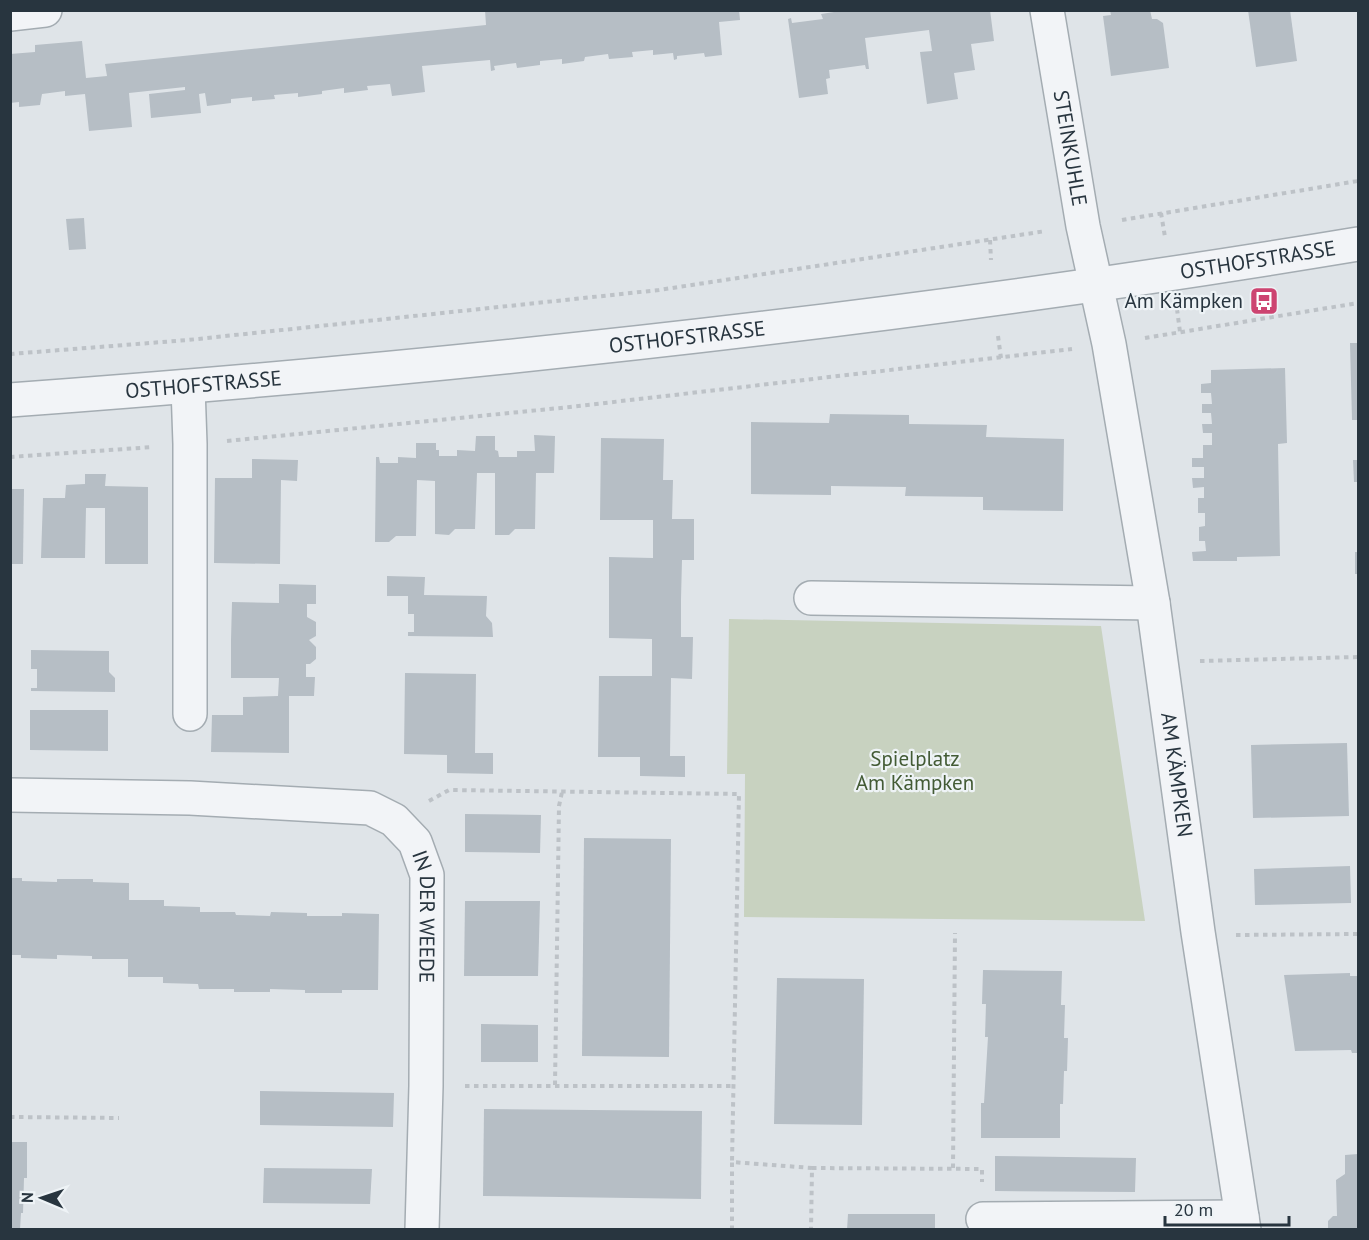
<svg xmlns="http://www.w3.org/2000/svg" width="1369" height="1240" font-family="'PT Sans',sans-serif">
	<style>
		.green { fill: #c8d2c0 }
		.building { fill: #b6bec5 }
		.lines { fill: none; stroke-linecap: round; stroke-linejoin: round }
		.minor-casing { stroke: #a4acb2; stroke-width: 36 }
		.path { stroke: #bdc2c7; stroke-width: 4; stroke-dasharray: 4.5 4.5; stroke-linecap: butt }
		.minor { stroke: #f2f4f7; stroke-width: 33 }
		.labels { text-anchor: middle; stroke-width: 4.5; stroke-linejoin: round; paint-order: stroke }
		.street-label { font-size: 21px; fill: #28353f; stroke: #eef3f6 }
		.poi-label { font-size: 21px; fill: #28353f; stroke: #eef3f6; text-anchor: end }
		.park-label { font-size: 21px; fill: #435b35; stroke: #eef3f6 }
	</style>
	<rect width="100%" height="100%" fill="#dfe4e8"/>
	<polygon class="green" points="729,619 1101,626 1145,921 744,917 745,774 727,774"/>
	<g class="building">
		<polygon points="485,10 739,10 740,20 719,22 722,55 705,57 704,53 677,56 677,59 674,60 673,53 653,55 653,50 632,52 633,57 609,59 608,54 585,57 584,61 562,64 562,59 540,61 540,65 517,68 516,63 494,66 495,70 491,71 490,60 422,66 425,92 392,96 390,84 367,86 368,90 344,93 344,88 322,91 322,94 298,97 298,93 274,95 275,99 252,101 252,97 231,99 231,103 207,106 205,93 199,94 201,113 151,118 149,94 185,90 185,87 129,93 132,127 89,131 85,94 65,96 65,91 42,94 40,105 19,107 19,102 10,103 10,54 35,52 35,45 82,41 86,78 107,76 105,64 486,25"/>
		<polygon points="847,10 990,10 994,41 971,44 975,70 954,73 958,99 927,104 920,52 932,51 929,30 865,38 869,69 866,69 865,65 829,70 830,78 826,79 828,94 799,98 788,19 791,18 792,23 823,19 821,14"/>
		<polygon points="1110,10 1150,10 1152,19 1157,19 1163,23 1169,68 1111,76 1103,16 1111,15"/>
		<polygon points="1248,10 1290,10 1297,61 1256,67"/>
		<polygon points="84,218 86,249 69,250 66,219"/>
		<polygon points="1350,343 1358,343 1358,420 1352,420"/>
		<polygon points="1285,368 1287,443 1278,444 1280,556 1237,557 1237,561 1193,561 1192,552 1206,551 1205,541 1199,541 1199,527 1205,526 1205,513 1198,513 1198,498 1204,498 1204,487 1193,488 1192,478 1204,478 1204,467 1192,467 1192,458 1203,458 1203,445 1212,445 1212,433 1203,433 1202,424 1212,424 1211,413 1202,413 1202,404 1212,404 1211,393 1201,393 1201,384 1211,383 1211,370"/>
		<polygon points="830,414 909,415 909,424 987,425 986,437 1064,439 1063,511 983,510 983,497 905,496 906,487 831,486 831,495 751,494 751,422 829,423"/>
		<polygon points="534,435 555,436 554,473 536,473 535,529 515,529 509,535 495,535 495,473 477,473 475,529 455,529 449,535 435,534 435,481 417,480 416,536 396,536 389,542 375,542 376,457 379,457 380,463 398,463 398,457 416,458 416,443 436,443 436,450 439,450 439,456 457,456 457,450 475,451 476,436 495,436 495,450 498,451 499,457 517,457 517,451 535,451"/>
		<polygon points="601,438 664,439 663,480 673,480 672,519 694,519 694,560 682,560 681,599 681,637 693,637 692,679 671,678 670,756 685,756 685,777 640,776 640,757 598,757 599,676 652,676 652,639 609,638 609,557 653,558 653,520 600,520"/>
		<polygon points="252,459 298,460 297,481 281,480 280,564 214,563 215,478 252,478"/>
		<polygon points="1353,460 1358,460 1358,482 1354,482"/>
		<polygon points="85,474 106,474 105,486 148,487 148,564 105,564 105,508 86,508 85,558 41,558 43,498 65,498 66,485 85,484"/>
		<polygon points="10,489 24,489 23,564 10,564"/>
		<rect x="1355" y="552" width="3" height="22"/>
		<polygon points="387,576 425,577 424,595 487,596 486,616 492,623 493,637 408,636 408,632 414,632 414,614 408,614 408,596 387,596"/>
		<polygon points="279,584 316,585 316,604 307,604 307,617 316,622 316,636 309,640 316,647 316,659 310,664 306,664 306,677 315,677 314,696 289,696 289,753 211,752 212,715 243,715 243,697 278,696 279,678 231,678 231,640 232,602 279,603"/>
		<polygon points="31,650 109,651 109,672 115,678 115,692 31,691 31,688 37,688 37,669 31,669"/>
		<polygon points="405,673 476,674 475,753 493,753 493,774 447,773 447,755 404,754"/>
		<polygon points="30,710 108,710 108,751 30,750"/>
		<polygon points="1347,743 1349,816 1253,818 1251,745"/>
		<polygon points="465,814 541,815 540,853 465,852"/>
		<polygon points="584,838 671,839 669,1057 582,1056"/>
		<polygon points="1350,866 1351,903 1255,905 1254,869"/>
		<polygon points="10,878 22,878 22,881 57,882 57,879 93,879 93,882 129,883 129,900 164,900 164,906 200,907 200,912 235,912 236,915 270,916 271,912 307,913 307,916 342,916 342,913 379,914 378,990 342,990 342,993 305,993 305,990 270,989 270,992 234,992 234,989 199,989 198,984 163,983 163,977 128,977 128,959 92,959 92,956 57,955 57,959 21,958 21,955 10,955"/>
		<polygon points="465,901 540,901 538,976 464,976"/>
		<polygon points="983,970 1062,971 1061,1005 1065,1005 1064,1038 1068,1038 1067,1071 1064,1071 1063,1104 1060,1104 1060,1138 981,1138 981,1103 984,1103 988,1037 985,1037 986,1004 982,1004"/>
		<polygon points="1350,973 1350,976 1358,976 1358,1053 1352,1053 1351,1050 1295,1051 1284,975"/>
		<polygon points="777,978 864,979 862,1125 774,1124"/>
		<polygon points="481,1024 538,1025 538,1062 481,1062"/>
		<polygon points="260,1091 394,1093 393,1127 260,1125"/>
		<polygon points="484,1109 702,1111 701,1199 483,1196"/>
		<polygon points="10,1142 27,1142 27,1178 24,1178 23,1213 21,1213 20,1230 10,1230"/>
		<polygon points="1358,1154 1358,1230 1328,1230 1328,1221 1333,1216 1337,1216 1336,1180 1345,1174 1345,1155"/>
		<polygon points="995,1156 1136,1158 1135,1192 995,1191"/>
		<polygon points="264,1168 372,1169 370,1204 263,1203"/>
		<polygon points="848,1214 935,1214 935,1230 847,1230"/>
	</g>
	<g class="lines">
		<g class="minor-casing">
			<g id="minor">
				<path id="s1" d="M1047 10 1083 226 1109 344 1153 603 1198 932 1244 1230"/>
				<polyline points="10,14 45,10"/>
				<polyline points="188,387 190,444 190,714"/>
				<path id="s2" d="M10 400C462 367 912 318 1358 244"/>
				<polyline points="811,598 1153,603"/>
				<path id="s3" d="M10 795 190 798 370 808 394 820 415 842 427 875 426 1086 422 1230"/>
				<polyline points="983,1219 1242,1217"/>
			</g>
		</g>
		<g class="path">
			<polyline points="1161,213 1165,237"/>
			<polyline points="1122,220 1358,181"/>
			<polyline points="990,240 991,260"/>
			<polyline points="1177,309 1180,332"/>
			<polyline points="998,336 1001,358"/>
			<polyline points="1145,338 1358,303"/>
			<polyline points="10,354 188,340 659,290 1046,231"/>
			<polyline points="227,441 570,407 1072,349"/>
			<polyline points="10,457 153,447"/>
			<polyline points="1200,661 1358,657"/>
			<polyline points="429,801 449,790 739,794 732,1162"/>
			<polyline points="1236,935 1358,934"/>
			<polyline points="555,1085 559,806 562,792"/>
			<polyline points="465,1086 734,1086"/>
			<polyline points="10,1117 119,1118"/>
			<polyline points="812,1168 982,1169 982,1182"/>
			<polyline points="953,1168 955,933"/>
			<polyline points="732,1230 732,1162 812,1168 811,1230"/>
		</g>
		<use href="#minor" class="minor"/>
	</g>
	<defs>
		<g id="bus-square" transform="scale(1.5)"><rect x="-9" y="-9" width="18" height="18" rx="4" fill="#cd4471" stroke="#eef3f6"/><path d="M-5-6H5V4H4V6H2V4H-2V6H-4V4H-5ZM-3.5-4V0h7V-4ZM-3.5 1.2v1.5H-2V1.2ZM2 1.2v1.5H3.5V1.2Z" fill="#fff"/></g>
	</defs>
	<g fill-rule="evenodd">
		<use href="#bus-square" x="1264" y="301"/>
	</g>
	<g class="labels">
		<g class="street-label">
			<text dy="7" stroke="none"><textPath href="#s1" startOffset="140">STEINKUHLE</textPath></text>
			<text dy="7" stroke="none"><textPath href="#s2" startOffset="1256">OSTHOFSTRASSE</textPath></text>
			<text dy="7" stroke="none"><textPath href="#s2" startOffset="680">OSTHOFSTRASSE</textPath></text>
			<text dy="7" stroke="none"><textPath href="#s2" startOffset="194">OSTHOFSTRASSE</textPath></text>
			<text dy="7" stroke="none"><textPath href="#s1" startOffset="776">AM KÄMPKEN</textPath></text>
			<text dy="7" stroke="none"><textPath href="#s3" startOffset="494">IN DER WEEDE</textPath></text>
		</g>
		<g class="poi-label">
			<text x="1243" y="308">Am Kämpken</text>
		</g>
		<g class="park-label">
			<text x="915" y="766">Spielplatz<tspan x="915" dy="24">Am Kämpken</tspan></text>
		</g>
	</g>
	<rect width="1369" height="1240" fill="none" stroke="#28353f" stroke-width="24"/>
	<g transform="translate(42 1198) rotate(272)" stroke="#eef3f6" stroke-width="4.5" paint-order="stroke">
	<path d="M0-4.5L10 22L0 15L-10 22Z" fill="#28353f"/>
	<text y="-9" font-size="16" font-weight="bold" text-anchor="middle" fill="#28353f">N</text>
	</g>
	<path d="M1165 1216v9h124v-9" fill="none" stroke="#28353f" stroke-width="3"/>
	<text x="1174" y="1216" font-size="18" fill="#28353f" stroke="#eef3f6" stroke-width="4.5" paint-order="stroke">20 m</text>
</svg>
